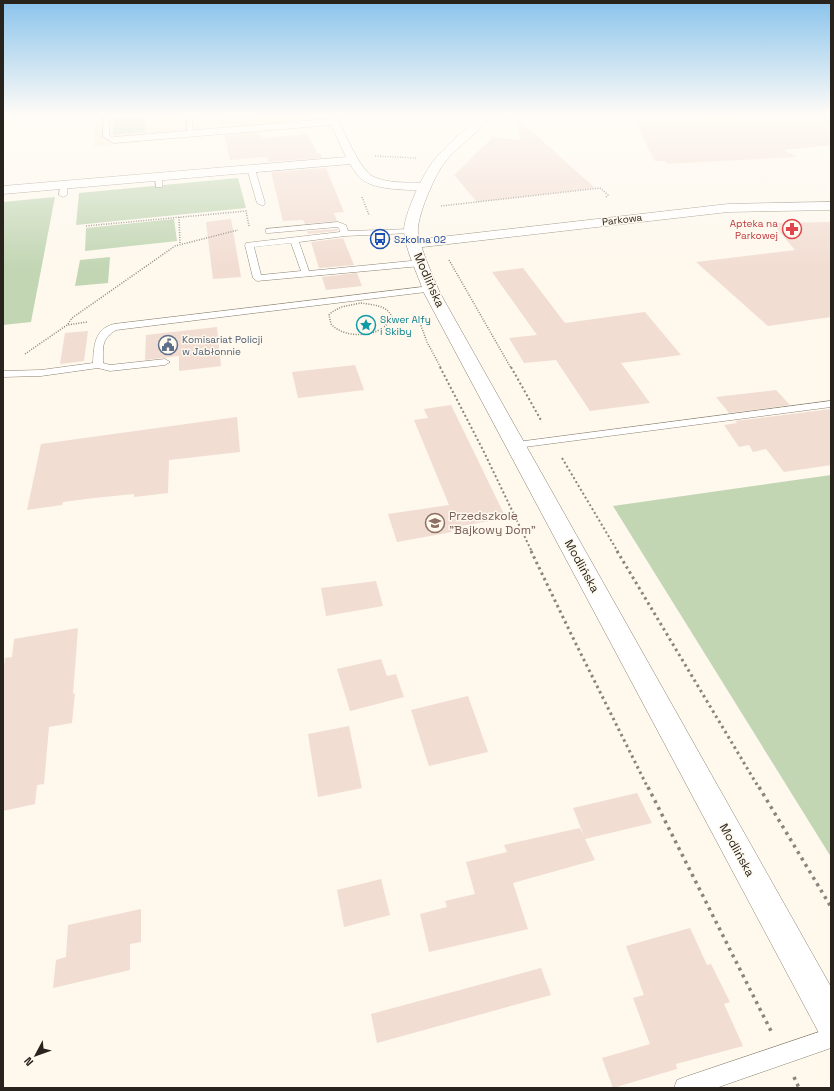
<svg xmlns="http://www.w3.org/2000/svg" width="834" height="1091" font-family="'Space Grotesk',sans-serif">
	<style>
		.built { fill: #faeed3 }
		.green { fill: #c2d6b4 }
		.building { fill: #f2ddd2 }
		.lines { fill: none; stroke-linecap: round; stroke-linejoin: round }
		.lane-casing { stroke: #8b8271; stroke-width: 1 }
		.street-casing { stroke: #8b8271; stroke-width: 1 }
		.secondary-casing { stroke: #8b8271; stroke-width: 1 }
		.path-far3 { stroke: #89847c; stroke-width: 1.5; stroke-dasharray: 1 1.5; stroke-linecap: butt }
		.path-far2 { stroke: #89847c; stroke-width: 2; stroke-dasharray: 2 2.5; stroke-linecap: butt }
		.path-far1 { stroke: #89847c; stroke-width: 3; stroke-dasharray: 2.5 3.5; stroke-linecap: butt }
		.path { stroke: #89847c; stroke-width: 3.5; stroke-dasharray: 3 4.5; stroke-linecap: butt }
		.lane { fill: #fff; fill-rule: evenodd }
		.street { fill: #fff; fill-rule: evenodd }
		.secondary { fill: #fff; fill-rule: evenodd }
		.labels { text-anchor: middle; stroke-width: 3; stroke-linejoin: round; paint-order: stroke }
		.far-street-label { font-size: 10px; fill: #28241d; stroke: #fef8ed }
		.far-health-label { font-size: 10px; fill: #be3a42; stroke: #fef8ed; text-anchor: end }
		.far-transit-label { font-size: 10px; fill: #164399; stroke: #fef8ed; text-anchor: start }
		.far-culture-label { font-size: 10px; fill: #0d838f; stroke: #fef8ed; text-anchor: start }
		.far-service-label { font-size: 10px; fill: #4e5e75; stroke: #fef8ed; text-anchor: start }
		.street-label { font-size: 12px; fill: #28241d; stroke: #fef8ed }
		.education-label { font-size: 12px; fill: #785e54; stroke: #fef8ed; text-anchor: start }
	</style>
	<rect width="100%" height="100%" fill="#fef8ed"/>
	<polygon class="built" points="95,115 317,115 319,120 94,147"/>
	<g class="green">
		<polygon points="115,115 145,115 145,132 113,135"/>
		<polygon points="340,115 349,115 349,116 452,117 452,115 470,115 467,118 339,118 338,116"/>
		<polygon points="238,178 246,208 76,225 79,193"/>
		<polygon points="55,197 31,322 3,325 3,202"/>
		<polygon points="174,219 177,241 85,251 86,228"/>
		<polygon points="110,257 108,283 75,286 80,260"/>
		<polygon points="831,475 831,857 613,506"/>
	</g>
	<g class="building">
		<polygon points="220,115 254,115 257,123 222,126"/>
		<polygon points="516,117 595,188 477,202 454,175 493,137 520,140"/>
		<polygon points="831,119 831,145 784,150 797,157 667,164 665,161 655,161 634,120"/>
		<polygon points="260,132 265,149 262,138 308,134 317,153 320,153 322,158 268,162 267,157 230,160 224,135"/>
		<polygon points="326,168 344,212 334,213 337,221 305,224 303,220 283,221 271,172"/>
		<polygon points="231,219 241,277 213,279 206,222"/>
		<polygon points="831,222 831,317 768,326 696,262 795,250 772,223"/>
		<polygon points="337,229 338,231 308,234 307,231"/>
		<polygon points="343,238 354,265 319,268 311,242"/>
		<polygon points="523,268 565,323 645,312 681,355 621,363 650,403 590,411 556,360 524,363 509,338 537,335 492,272"/>
		<polygon points="357,273 362,286 326,290 322,277"/>
		<polygon points="217,327 221,366 179,371 179,356 145,360 146,335"/>
		<polygon points="88,331 84,361 60,364 65,333"/>
		<polygon points="355,365 364,390 298,398 292,372"/>
		<polygon points="776,390 790,405 729,413 716,397"/>
		<polygon points="451,405 506,518 450,528 452,532 397,542 388,514 449,505 414,420 428,418 424,409"/>
		<polygon points="831,409 831,465 784,472 766,449 753,452 749,445 739,447 724,425 737,423 735,421"/>
		<polygon points="237,417 240,452 169,460 168,493 134,497 134,494 94,498 63,502 62,505 27,510 41,444"/>
		<polygon points="376,581 383,606 326,616 321,588"/>
		<polygon points="78,628 73,694 75,693 72,723 49,727 44,784 37,785 35,804 3,811 3,674 5,658 12,657 14,639"/>
		<polygon points="381,659 387,676 396,674 404,697 350,711 337,669"/>
		<polygon points="468,696 488,752 429,766 411,710"/>
		<polygon points="349,726 362,788 318,797 308,734"/>
		<polygon points="637,793 652,823 585,839 595,860 513,883 528,929 429,952 420,914 447,907 445,901 475,894 466,862 507,852 504,845 580,828 585,838 573,808"/>
		<polygon points="381,879 390,915 344,927 337,890"/>
		<polygon points="141,909 141,942 130,944 130,970 53,988 56,960 66,957 68,925"/>
		<polygon points="690,928 707,965 711,964 730,1002 724,1004 743,1046 676,1064 677,1069 613,1088 602,1058 650,1044 633,998 644,995 626,946"/>
		<polygon points="541,968 551,995 377,1043 371,1014"/>
	</g>
	<g class="lines">
		<g class="lane-casing">
			<g id="lane">
				<polygon points="104,115 110,115 109,136 116,139 116,141 112,141 103,137"/>
				<polygon points="186,115 192,115 193,135 188,134"/>
				<polygon points="251,167 255,169 265,203 264,205 261,205 257,203 247,169"/>
				<polygon points="155,175 158,175 162,177 162,187 156,187"/>
				<polygon points="61,182 67,182 67,195 63,197 59,195"/>
				<path d="M338 222 346 225 348 231 411 229 415 231 411 233 345 236 299 242 309 271 421 260 425 263 421 266 257 281 253 278 245 245 246 243 340 232 339 228 337 227 269 233H266V229ZM291 243 301 271 261 275 254 247Z"/>
				<path d="M431 286 435 289 434 291 116 330C101 339 103 347 103 363L110 365 165 359 170 362 165 365 110 371 98 368 41 376 3 377V371L41 370 93 363C94 346 94 329 114 324Z"/>
				<polygon points="831,401 831,407 517,448 513,447 511,445 513,443 517,442"/>
				<polygon points="831,1028 831,1048 716,1088 674,1088 677,1080 685,1077"/>
			</g>
		</g>
		<g class="street-casing">
			<g id="street">
				<path d="M326 115H336C344 130 358 167 372 176 387 184 409 182 425 183L429 184 431 187 429 190 425 191C406 189 381 191 364 181 358 177 354 170 350 164L3 194V186L346 157 331 125 114 143 108 140 114 137 328 119Z"/>
				<polygon points="831,202 831,210 728,212 414,248 409,247 407,244 409,241 414,240 728,204"/>
			</g>
		</g>
		<g class="secondary-casing">
			<path id="secondary" d="M481 115H492C479 133 458 145 445 162 435 174 416 218 418 233 422 253 432 274 440 293L831 987V1038L819 1033 424 293C418 274 406 252 404 232 403 216 424 171 435 159 448 143 466 129 481 115Z"/>
		</g>
		<g class="path-far3">
			<polyline points="506,122 514,115"/>
			<polyline points="375,156 416,158"/>
			<polyline points="362,197 369,215"/>
			<polyline points="441,206 600,188 608,195 605,198"/>
			<polyline points="179,217 180,244"/>
			<polyline points="86,226 246,211 249,226"/>
			<polyline points="449,260 511,368"/>
			<path d="M361 303C373 305 387 305 392 317 383 338 345 340 331 324L329 315 332 312 341 307Z"/>
			<polyline points="420,323 427,342 441,368"/>
			<polyline points="68,324 72,318 175,246 238,230"/>
			<polyline points="25,354 67,325 87,322"/>
		</g>
		<g class="path-far2">
			<polyline points="440,367 483,450 532,552"/>
			<polyline points="511,367 542,422"/>
			<polyline points="562,458 618,552"/>
		</g>
		<g class="path-far1">
			<polyline points="531,551 574,640 648,788"/>
			<polyline points="617,551 759,788"/>
		</g>
		<g class="path">
			<polyline points="648,787 771,1031"/>
			<polyline points="759,787 831,907"/>
			<polyline points="794,1077 799,1088"/>
		</g>
		<use href="#lane" class="lane"/>
		<use href="#street" class="street"/>
		<use href="#secondary" class="secondary"/>
	</g>
	<linearGradient id="sky" x2="0" y2="1"><stop stop-color="#8ac3ec"/><stop offset="0.43" stop-color="#fffcf7"/><stop offset="1" stop-color="#fffcf7" stop-opacity="0"/></linearGradient>
	<rect width="834" height="267" fill="url(#sky)"/>
	<defs>
		<g id="pharmacy-ring" transform="scale(1)"><circle r="9.5" fill="#fef8ed" stroke="#e0444e" stroke-width="1.5"/><path d="M-2-6h4v4h4v4h-4v4h-4v-4h-4v-4h4Z" fill="#e0444e"/></g>
		<g id="bus-ring" transform="scale(1)"><circle r="9.5" fill="#fef8ed" stroke="#1a4fb4" stroke-width="1.5"/><path d="M-5-6H5V4H4V6H2V4H-2V6H-4V4H-5ZM-3.5-4V0h7V-4ZM-3.5 1.2v1.5H-2V1.2ZM2 1.2v1.5H3.5V1.2Z" fill="#1a4fb4"/></g>
		<g id="sight-ring" transform="scale(1)"><circle r="9.5" fill="#fef8ed" stroke="#0f9aa8" stroke-width="1.5"/><path d="M0-6L1.8-2.2L6-1.7L2.9 1.2L3.7 5.4L0 3.3L-3.7 5.4L-2.9 1.2L-6-1.7L-1.8-2.2Z" fill="#0f9aa8"/></g>
		<g id="civic-ring" transform="scale(1)"><circle r="9.5" fill="#fef8ed" stroke="#5c6f8a" stroke-width="1.5"/><path d="M-.6-6.5H3V-4.5H.6V-3L4-1V1h2V6H-6V1h2V-1L-.6-3ZM-1.2 2.5V6h2.4V2.5Z" fill="#5c6f8a"/></g>
		<g id="school-ring" transform="scale(1)"><circle r="9.5" fill="#fef8ed" stroke="#8d6e63" stroke-width="1.5"/><path d="M0-5L7-2L0 1L-7-2ZM-4 1L0 2.5L4 1V4Q0 6-4 4Z" fill="#8d6e63"/></g>
	</defs>
	<g fill-rule="evenodd">
		<use href="#pharmacy-ring" x="792" y="229"/>
		<use href="#bus-ring" x="380" y="239"/>
		<use href="#sight-ring" x="366" y="325"/>
		<use href="#civic-ring" x="168" y="345"/>
		<use href="#school-ring" x="435" y="523"/>
	</g>
	<g class="labels">
		<g class="far-street-label">
			<text transform="translate(622 219) rotate(-7)" y="4">Parkowa</text>
		</g>
		<g class="far-health-label">
			<text x="778" y="227">Apteka na<tspan x="778" dy="12">Parkowej</tspan></text>
		</g>
		<g class="far-transit-label">
			<text x="394" y="243">Szkolna 02</text>
		</g>
		<g class="far-culture-label">
			<text x="380" y="323">Skwer Alfy<tspan x="380" dy="12">i Skiby</tspan></text>
		</g>
		<g class="far-service-label">
			<text x="182" y="343">Komisariat Policji<tspan x="182" dy="12">w Jabłonnie</tspan></text>
		</g>
		<g class="street-label">
			<text transform="translate(429 280) rotate(66)" y="4">Modlińska</text>
			<text transform="translate(582 566) rotate(61)" y="4">Modlińska</text>
			<text transform="translate(737 850) rotate(61)" y="4">Modlińska</text>
		</g>
		<g class="education-label">
			<text x="449" y="520">Przedszkole<tspan x="449" dy="14">"Bajkowy Dom"</tspan></text>
		</g>
	</g>
	<rect width="834" height="1091" fill="none" stroke="#28241d" stroke-width="8"/>
	<g transform="translate(36 1055) rotate(229)" stroke="#fef8ed" stroke-width="3" paint-order="stroke">
	<path d="M0-3L7 15L0 10L-7 15Z" fill="#28241d"/>
	<text y="-6" font-size="11" font-weight="bold" text-anchor="middle" fill="#28241d">N</text>
	</g>
</svg>
